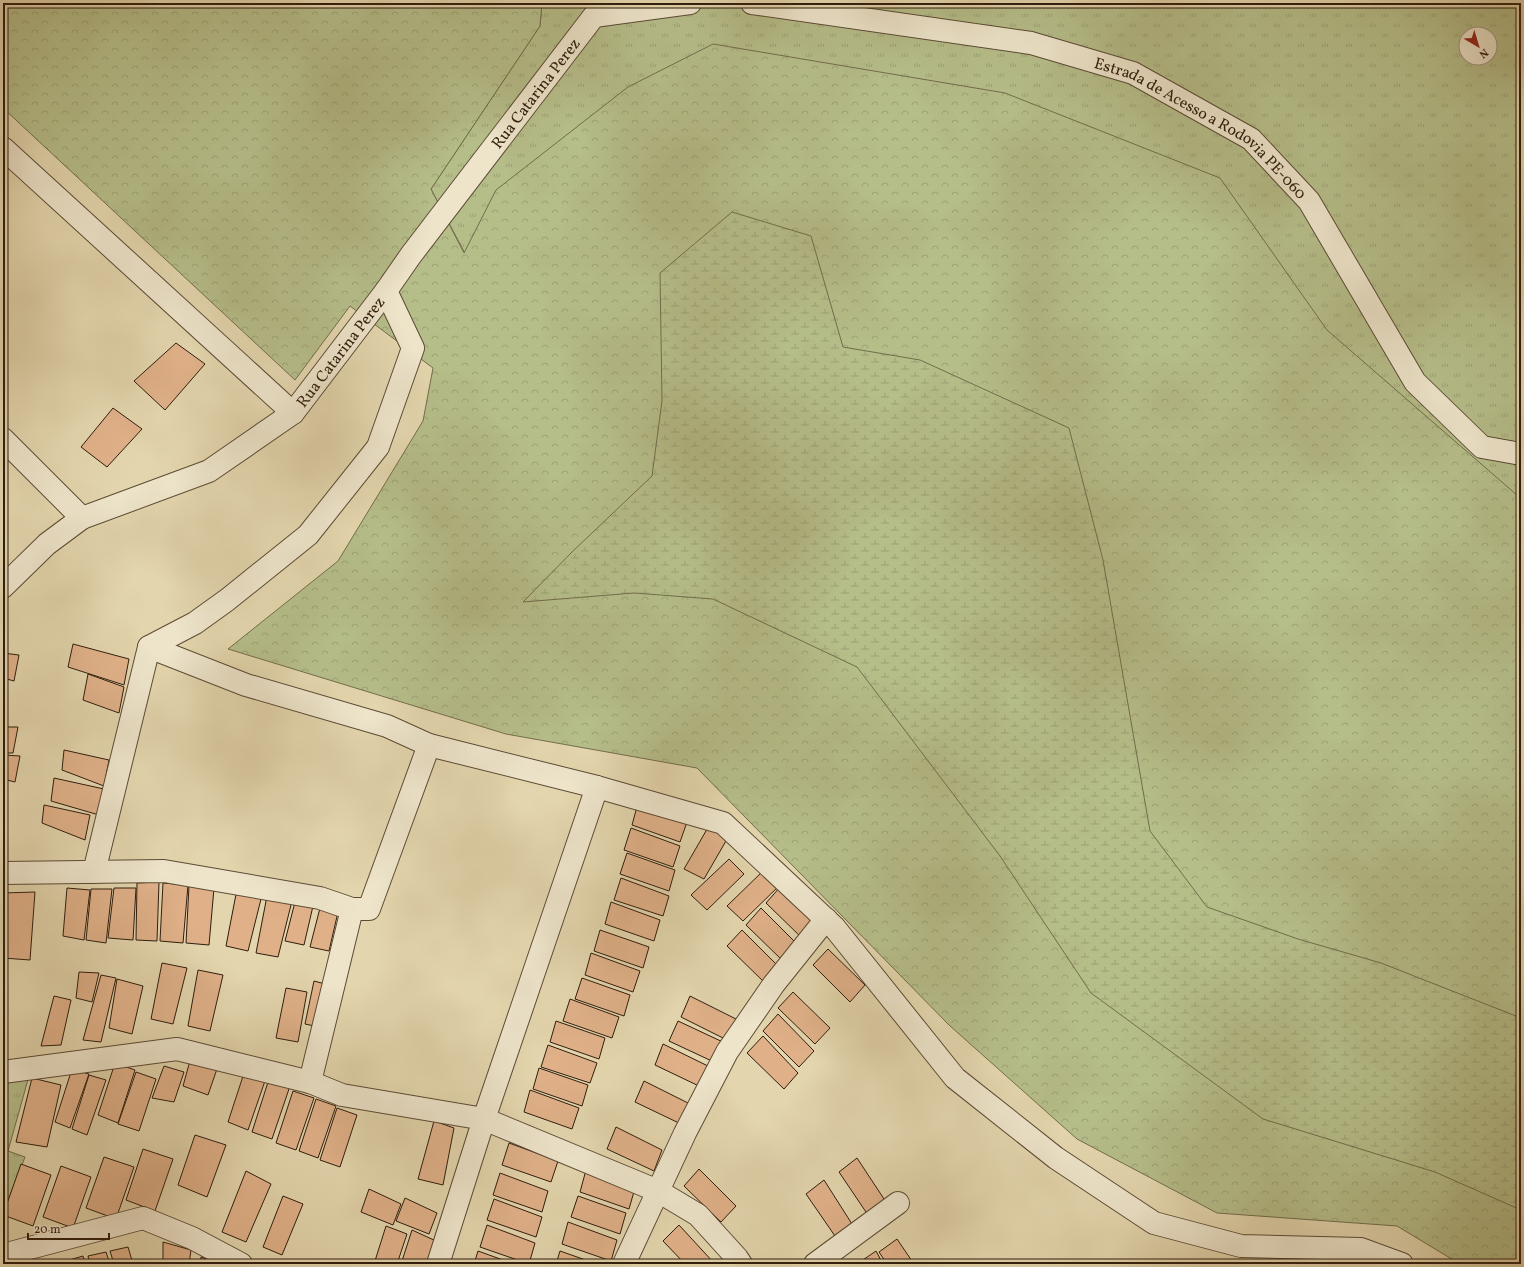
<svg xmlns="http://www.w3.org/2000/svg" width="1524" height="1267" font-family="Vollkorn,serif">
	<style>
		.grass { fill: url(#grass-tufts); stroke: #726d4b; fill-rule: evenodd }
		.forest { fill: url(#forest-crowns); stroke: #726d4b }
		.wetland { fill: url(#wetland-marsh); stroke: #726d4b }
		.building { fill: #e0b189; stroke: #2f1d0d }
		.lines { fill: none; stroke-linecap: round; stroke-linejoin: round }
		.minor-casing { stroke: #5c4b35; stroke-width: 24 }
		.minor { stroke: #ede4ca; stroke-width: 22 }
		.labels { text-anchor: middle; stroke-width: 3; stroke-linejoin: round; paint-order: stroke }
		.street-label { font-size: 16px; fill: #2f1d0d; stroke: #ede4ca }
	</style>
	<defs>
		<pattern id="grass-tufts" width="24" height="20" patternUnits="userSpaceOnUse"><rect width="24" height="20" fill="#b5bd89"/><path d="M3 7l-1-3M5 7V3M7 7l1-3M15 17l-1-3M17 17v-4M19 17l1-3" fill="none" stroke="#9ca275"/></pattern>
		<pattern id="forest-crowns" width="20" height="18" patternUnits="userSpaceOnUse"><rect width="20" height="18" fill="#b5bd89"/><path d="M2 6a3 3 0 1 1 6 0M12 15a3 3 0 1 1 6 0" fill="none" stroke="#9ca275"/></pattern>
		<pattern id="wetland-marsh" width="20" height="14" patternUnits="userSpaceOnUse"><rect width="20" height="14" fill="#b5bd89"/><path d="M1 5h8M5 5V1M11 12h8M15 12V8" fill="none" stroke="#9ca275"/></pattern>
	</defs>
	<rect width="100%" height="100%" fill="#e3d5ad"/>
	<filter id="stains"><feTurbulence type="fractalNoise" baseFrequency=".005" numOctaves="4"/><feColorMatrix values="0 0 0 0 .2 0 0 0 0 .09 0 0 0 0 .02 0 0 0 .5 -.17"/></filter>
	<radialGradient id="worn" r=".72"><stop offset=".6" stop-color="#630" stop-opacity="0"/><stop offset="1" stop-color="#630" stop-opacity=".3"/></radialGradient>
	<g class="grass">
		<path d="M542 3H1521V1018L584 479 431 189 540 26ZM1466 34H1490V58H1466Z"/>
		<polygon points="3,1072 29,1076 8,1151 25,1157 3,1213"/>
	</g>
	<polygon class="forest" points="3,3 542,3 540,26 431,189 464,253 496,190 628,87 713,44 1005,93 1220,178 1327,330 1518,496 1521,496 1521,1264 1460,1264 1397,1226 1217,1213 1077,1139 949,1025 697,768 506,734 228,649 338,561 423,421 433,368 350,306 295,380 3,108"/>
	<polygon class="wetland" points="732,212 811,236 843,347 920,360 1069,428 1103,560 1150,831 1207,907 1298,939 1381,963 1521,1018 1521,1210 1435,1172 1263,1119 1091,993 1000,856 857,667 713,599 634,593 523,602 572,552 652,476 662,401 660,273"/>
	<g class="building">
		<polygon points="176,343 205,364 165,410 134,381"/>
		<polygon points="113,408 142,429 107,467 81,447"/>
		<polygon points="73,644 129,659 124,685 68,667"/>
		<polygon points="3,653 19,655 14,681 3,678"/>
		<polygon points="88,674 124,687 119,713 83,700"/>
		<polygon points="3,727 18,727 13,753 3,753"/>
		<polygon points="64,750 109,760 104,786 62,770"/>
		<polygon points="3,755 20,756 15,782 3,779"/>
		<polygon points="54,778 104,789 99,815 51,801"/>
		<polygon points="638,803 687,822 680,842 632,825"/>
		<polygon points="44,805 90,815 85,840 42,823"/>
		<polygon points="710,824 730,834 704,879 684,869"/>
		<polygon points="631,828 680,846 673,867 624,850"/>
		<polygon points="627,853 675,870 669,891 620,874"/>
		<polygon points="729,859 744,874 707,910 691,895"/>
		<polygon points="764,870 780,885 743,921 727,906"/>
		<polygon points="621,878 669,896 663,916 614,900"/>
		<polygon points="159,882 157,941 136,940 137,883"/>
		<polygon points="163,883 188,885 183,943 160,941"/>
		<polygon points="189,886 214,888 209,945 186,943"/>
		<polygon points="781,886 817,923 803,939 766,903"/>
		<polygon points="67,888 90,890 84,940 63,936"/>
		<polygon points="114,888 136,888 133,940 108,938"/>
		<polygon points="91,889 112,889 106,943 86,940"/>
		<polygon points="237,889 262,895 248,951 226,946"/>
		<polygon points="35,892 30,960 3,958 3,893"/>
		<polygon points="267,896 292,901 278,957 256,953"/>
		<polygon points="295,902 313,906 304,945 285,941"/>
		<polygon points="611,902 660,920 654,941 605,924"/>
		<polygon points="320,908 338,912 329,951 310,947"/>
		<polygon points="761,908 798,945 783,961 746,925"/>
		<polygon points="600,930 649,947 643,968 594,951"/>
		<polygon points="742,930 778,966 764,982 727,946"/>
		<polygon points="828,949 865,985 850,1002 813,965"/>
		<polygon points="591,953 640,971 633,992 585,975"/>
		<polygon points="162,963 187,968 173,1024 151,1019"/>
		<polygon points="198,970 223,975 210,1031 188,1026"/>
		<polygon points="79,972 99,973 92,1002 76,998"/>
		<polygon points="101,975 116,978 101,1042 83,1040"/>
		<polygon points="582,978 630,995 624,1016 575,999"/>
		<polygon points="117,979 143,986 132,1034 109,1028"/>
		<polygon points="314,981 329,985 319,1027 305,1024"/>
		<polygon points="286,988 307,992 298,1042 276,1038"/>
		<polygon points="793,992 830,1028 815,1044 778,1008"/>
		<polygon points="54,996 71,1000 61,1045 41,1046"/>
		<polygon points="690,996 736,1019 727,1040 681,1017"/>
		<polygon points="570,999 619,1017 612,1038 563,1021"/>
		<polygon points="778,1014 814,1051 799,1067 763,1031"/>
		<polygon points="556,1021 605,1038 599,1059 550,1042"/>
		<polygon points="678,1021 725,1043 716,1063 669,1041"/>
		<polygon points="763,1036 798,1073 784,1089 747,1053"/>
		<polygon points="663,1044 710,1067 701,1087 655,1065"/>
		<polygon points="548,1045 597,1063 590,1083 541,1067"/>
		<polygon points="191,1057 218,1066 208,1095 183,1086"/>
		<polygon points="115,1063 135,1070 118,1123 98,1115"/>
		<polygon points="164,1066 184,1072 174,1102 152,1098"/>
		<polygon points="539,1068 588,1085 582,1106 533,1089"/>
		<polygon points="72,1069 89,1074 70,1128 55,1122"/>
		<polygon points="245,1070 266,1078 248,1130 228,1122"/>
		<polygon points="136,1072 156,1079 139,1131 118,1124"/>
		<polygon points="89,1075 106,1080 87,1135 72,1129"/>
		<polygon points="32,1078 61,1085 47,1147 16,1142"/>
		<polygon points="269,1079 290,1086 272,1139 252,1132"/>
		<polygon points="644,1081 690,1104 681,1124 635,1102"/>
		<polygon points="530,1090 579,1108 572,1129 524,1112"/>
		<polygon points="293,1091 314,1098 296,1150 276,1143"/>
		<polygon points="316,1099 336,1106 318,1158 299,1151"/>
		<polygon points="337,1108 357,1115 340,1167 320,1160"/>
		<polygon points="434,1121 454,1128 443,1185 418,1179"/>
		<polygon points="616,1127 662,1150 654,1171 607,1149"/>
		<polygon points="195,1135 226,1145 207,1197 178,1185"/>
		<polygon points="509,1143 558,1161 551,1182 502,1165"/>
		<polygon points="143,1149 173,1159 155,1211 126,1200"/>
		<polygon points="104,1157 134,1167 116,1219 86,1208"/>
		<polygon points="857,1158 886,1202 868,1215 839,1172"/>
		<polygon points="21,1164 51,1175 33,1226 3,1215"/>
		<polygon points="61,1166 91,1177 73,1228 43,1217"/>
		<polygon points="699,1169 736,1206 721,1222 684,1186"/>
		<polygon points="586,1170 635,1188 629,1209 580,1192"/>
		<polygon points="246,1171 271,1184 246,1242 222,1232"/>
		<polygon points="500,1173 548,1191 542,1212 493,1195"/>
		<polygon points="824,1180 852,1224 835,1236 806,1194"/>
		<polygon points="369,1189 401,1204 393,1225 361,1212"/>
		<polygon points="283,1196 303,1204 282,1255 263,1247"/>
		<polygon points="578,1196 626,1213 620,1234 571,1217"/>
		<polygon points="405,1198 437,1213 429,1234 396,1221"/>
		<polygon points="494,1199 542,1217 536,1237 487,1220"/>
		<polygon points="568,1222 617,1240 611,1261 562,1244"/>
		<polygon points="487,1225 535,1243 529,1264 480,1247"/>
		<polygon points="679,1225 714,1263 713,1264 685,1264 663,1241"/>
		<polygon points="386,1226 407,1234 397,1264 374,1264"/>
		<polygon points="412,1230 436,1241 427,1264 401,1264"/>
		<polygon points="897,1239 914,1264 887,1264 879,1252"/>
		<polygon points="163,1242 191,1250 189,1264 163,1264"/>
		<polygon points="128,1247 133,1264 114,1264 110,1251"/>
		<polygon points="478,1251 514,1264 474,1264"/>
		<polygon points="560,1251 597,1264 556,1264"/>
		<polygon points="876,1251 883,1264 857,1264"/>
		<polygon points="106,1252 110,1264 90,1264 88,1256"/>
		<polygon points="83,1256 85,1264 56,1264"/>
		<polygon points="201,1257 220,1264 200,1264"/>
	</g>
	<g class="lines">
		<g class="minor-casing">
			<g id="minor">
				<path id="s1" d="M752 3 1031 43 1133 73 1251 139 1309 201 1415 382 1482 447 1521 454"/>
				<polyline points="3,148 293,413"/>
				<polyline points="386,291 413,348 378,447 308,535 227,600 195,623 149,647 246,685 387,726 429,745 597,787 723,823 834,927 955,1078 1056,1158 1154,1223 1241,1246 1361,1249 1402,1264"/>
				<polyline points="3,439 82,518"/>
				<path id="s2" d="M3 587 47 544 82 518 209 471 293 413 386 291 411 255 594 16 690 3"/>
				<polyline points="94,872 149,647"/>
				<polyline points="3,873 164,871 320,898 352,909 369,909 429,745"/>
				<polyline points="3,1072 177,1049 310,1082 342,1095 484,1119 658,1191 698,1215 737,1258 741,1264"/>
				<polyline points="310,1082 352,909"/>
				<polyline points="3,1255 143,1218 192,1238 241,1264"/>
				<polyline points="438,1264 484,1119 597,787"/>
				<polyline points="624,1264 685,1133 727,1052 774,984 826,919"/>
				<polyline points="815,1264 898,1203"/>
			</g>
		</g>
		<use href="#minor" class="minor"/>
	</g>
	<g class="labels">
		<g class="street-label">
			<text dy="6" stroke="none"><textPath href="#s2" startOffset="744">Rua Catarina Perez</textPath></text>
			<text dy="6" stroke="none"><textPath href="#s1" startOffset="475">Estrada de Acesso a Rodovia PE-060</textPath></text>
			<text dy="6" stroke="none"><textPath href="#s2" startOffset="420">Rua Catarina Perez</textPath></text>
		</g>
	</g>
	<rect width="1524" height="1267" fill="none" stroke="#e3d5ad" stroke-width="16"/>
	<rect x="4" y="4" width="1516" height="1259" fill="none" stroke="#2f1d0d" stroke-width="2"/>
	<rect x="8" y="8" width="1508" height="1251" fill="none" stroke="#2f1d0d"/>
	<g transform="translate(1478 46) rotate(142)"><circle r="19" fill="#ede4ca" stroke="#a1947e"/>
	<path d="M0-3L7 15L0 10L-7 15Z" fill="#8f2418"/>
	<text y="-6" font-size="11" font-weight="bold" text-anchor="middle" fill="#2f1d0d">N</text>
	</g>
	<path d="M28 1233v6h81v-6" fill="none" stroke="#2f1d0d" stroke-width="2"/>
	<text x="34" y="1233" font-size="12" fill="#2f1d0d" stroke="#ede4ca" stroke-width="3" paint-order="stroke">20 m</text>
	<rect width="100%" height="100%" filter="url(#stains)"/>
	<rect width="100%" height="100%" fill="url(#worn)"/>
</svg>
